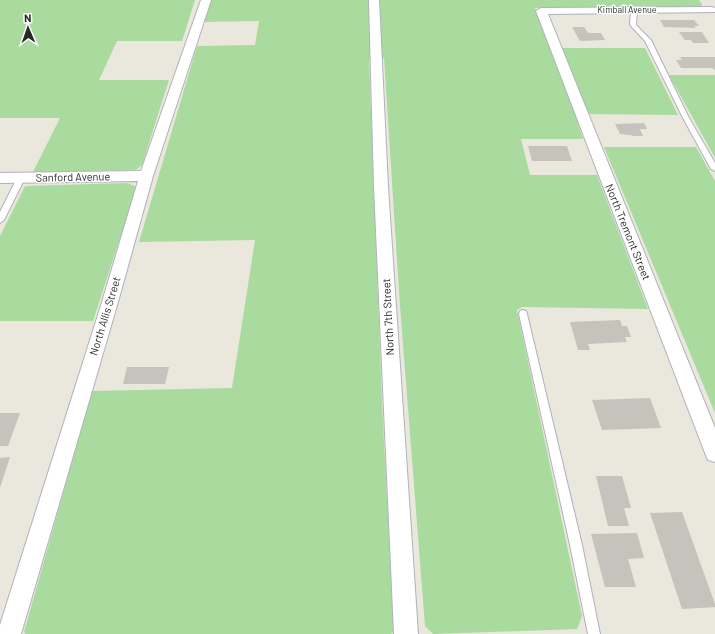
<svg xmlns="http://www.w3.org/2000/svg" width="715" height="634" font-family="Barlow,sans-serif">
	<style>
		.green { fill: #a9db9f }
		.building { fill: #c6c3bc }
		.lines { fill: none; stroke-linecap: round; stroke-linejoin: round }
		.lane-casing { stroke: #b0b1bc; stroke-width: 2 }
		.street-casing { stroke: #b0b1bc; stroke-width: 2 }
		.lane { fill: #fff; fill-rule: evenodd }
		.street { fill: #fff; fill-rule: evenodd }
		.labels { text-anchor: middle; stroke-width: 3; stroke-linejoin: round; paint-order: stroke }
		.far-street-label { font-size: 9px; fill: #292929; stroke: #fff }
		.street-label { font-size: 11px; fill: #292929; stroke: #fff }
	</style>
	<rect width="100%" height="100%" fill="#eae7dd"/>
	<g class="green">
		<polygon points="0,0 195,0 182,41 117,41 99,80 169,80 142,165 136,170 33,172 60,118 0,118"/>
		<polygon points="210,0 699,0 702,4 701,7 694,8 535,8 551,48 645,48 678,115 575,114 583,139 521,139 530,175 597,175 648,309 522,307 517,310 582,616 577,629 433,634 425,626 400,306 384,58 369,59 382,403 394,632 391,634 25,634 24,632 92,391 232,388 255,240 139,242 197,46 255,45 259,21 204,22"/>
		<polygon points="669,75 715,75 715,158"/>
		<polygon points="604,147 696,147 715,181 715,413"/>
		<polygon points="127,183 135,186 135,192 93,321 0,321 0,236 25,186"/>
	</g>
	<g class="building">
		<polygon points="660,20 694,20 699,26 694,26 696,28 664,27"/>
		<polygon points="572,27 584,27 588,33 601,33 605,40 580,41"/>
		<polygon points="679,32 702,32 709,43 693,43 691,40 685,40"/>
		<polygon points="680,57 715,57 715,70 712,68 681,68 676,60 682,60"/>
		<polygon points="644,123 647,129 640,129 643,136 632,136 631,135 620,134 615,124"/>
		<polygon points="528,146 567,146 572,161 532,161"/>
		<polygon points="620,320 622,326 627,326 631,337 625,337 627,342 588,344 590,350 578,350 570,322"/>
		<polygon points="127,367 169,367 165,384 123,384"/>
		<polygon points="650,398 661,428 602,430 592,400"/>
		<polygon points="0,413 20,413 8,446 0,446"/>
		<polygon points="10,457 0,488 0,458"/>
		<polygon points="596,476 622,476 631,508 624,508 629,526 608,526"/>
		<polygon points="682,512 715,604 715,607 682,609 650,513"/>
		<polygon points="637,533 644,558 628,559 636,587 605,587 591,534"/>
	</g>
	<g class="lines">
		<g class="lane-casing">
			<g id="lane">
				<polygon points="634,8 637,10 636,25 651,40 689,118 715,163 715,171 711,169 683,118 645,41 630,25 631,10"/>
				<polygon points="18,176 24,176 25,178 4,220 0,223 0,212"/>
				<polygon points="523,310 526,311 527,314 582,545 600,634 588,634 570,545 519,314 520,311"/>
			</g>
		</g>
		<g class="street-casing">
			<g id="street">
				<polygon points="201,0 211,0 153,176 118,302 21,634 0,634 0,625 102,302 138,181 0,183 0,173 141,171"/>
				<polygon points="369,0 379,0 388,187 418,634 394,634 374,187"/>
				<polygon points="712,7 715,8 715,12 548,14 715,428 715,462 708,460 705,453 536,11 541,8"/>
			</g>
		</g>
		<use href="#lane" class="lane"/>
		<use href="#street" class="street"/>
	</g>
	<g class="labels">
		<g class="far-street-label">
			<text x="627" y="13">Kimball Avenue</text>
		</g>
		<g class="street-label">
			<text transform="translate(73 177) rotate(-1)" y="4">Sanford Avenue</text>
			<text transform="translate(628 232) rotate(68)" y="4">North Tremont Street</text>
			<text transform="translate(105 316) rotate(-73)" y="4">North Allis Street</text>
			<text transform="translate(388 317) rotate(-93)" y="4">North 7th Street</text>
		</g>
	</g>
	<g transform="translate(28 28) rotate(358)" stroke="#ffffff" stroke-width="3" paint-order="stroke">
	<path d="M0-3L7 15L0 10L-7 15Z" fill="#292929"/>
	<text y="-6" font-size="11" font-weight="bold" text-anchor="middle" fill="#292929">N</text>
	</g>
</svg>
